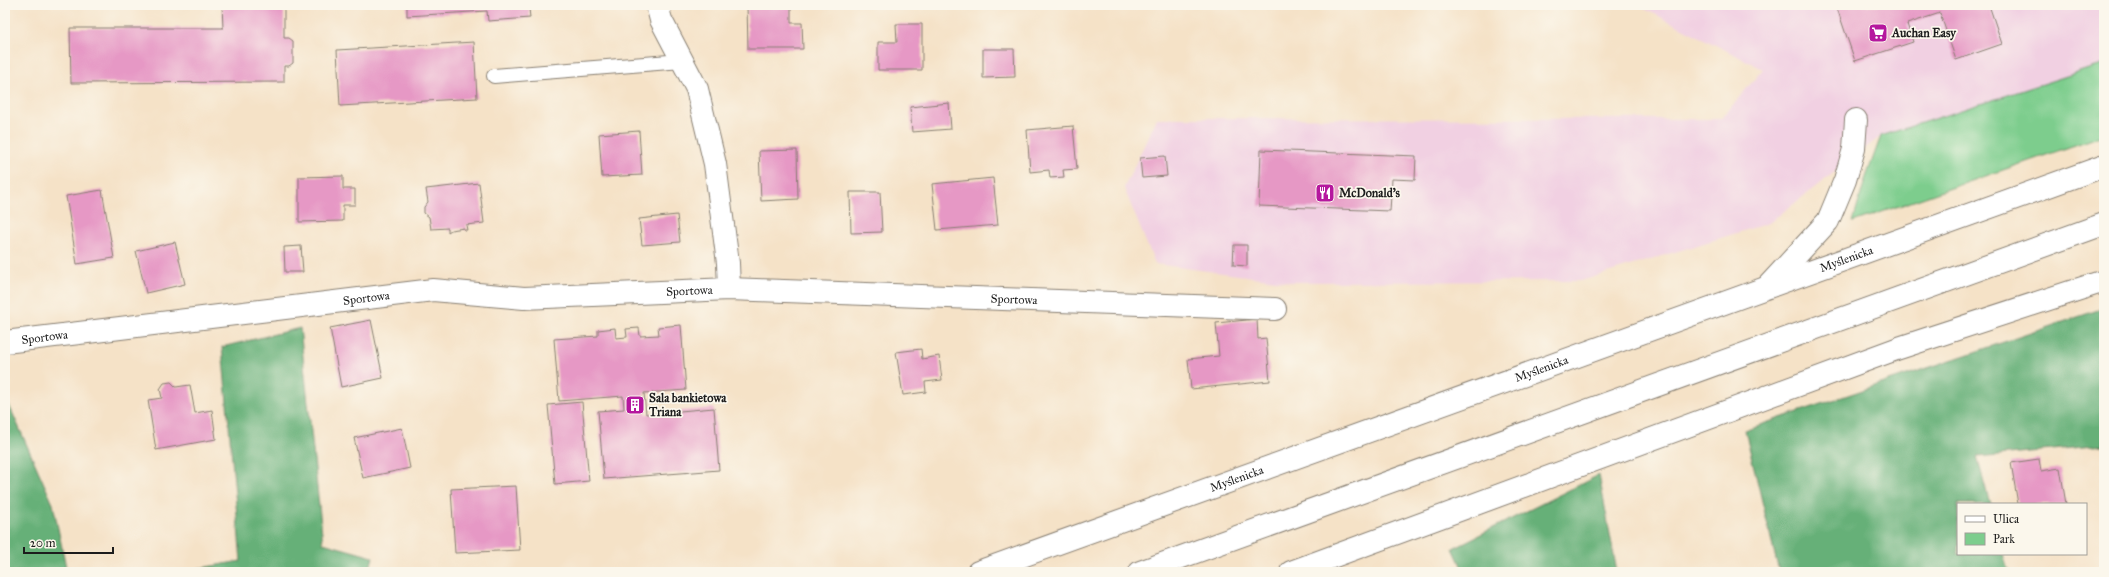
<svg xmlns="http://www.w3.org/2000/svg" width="2109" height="577" font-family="'IM FELL Great Primer',serif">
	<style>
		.built { fill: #f1d0e2 }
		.green { fill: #7dcd8d; stroke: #4c7454 }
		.forest { fill: #66b078; stroke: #41664a }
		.building { fill: #e698c5 }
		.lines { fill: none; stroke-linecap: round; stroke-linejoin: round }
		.service-casing { stroke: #887f72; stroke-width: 16 }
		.minor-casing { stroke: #887f72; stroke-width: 24 }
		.trunk-casing { stroke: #887f72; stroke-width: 24 }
		.service { stroke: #fff; stroke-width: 14 }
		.minor { stroke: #fff; stroke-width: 22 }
		.trunk { stroke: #fff; stroke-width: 22 }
		.labels { text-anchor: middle; stroke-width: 3.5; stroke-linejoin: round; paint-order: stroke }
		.poi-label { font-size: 12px; font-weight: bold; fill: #1c1c1c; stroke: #fbf7ec; text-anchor: start }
		.street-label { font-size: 12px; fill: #1c1c1c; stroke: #fbf7ec }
	</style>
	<rect width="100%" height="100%" fill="#fbf7ec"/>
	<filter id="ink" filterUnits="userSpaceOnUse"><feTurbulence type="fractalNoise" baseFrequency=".025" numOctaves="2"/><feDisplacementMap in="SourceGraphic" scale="8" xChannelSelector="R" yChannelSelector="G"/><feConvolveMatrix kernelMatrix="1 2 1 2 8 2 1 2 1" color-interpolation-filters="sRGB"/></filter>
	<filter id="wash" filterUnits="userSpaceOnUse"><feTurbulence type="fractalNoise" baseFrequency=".012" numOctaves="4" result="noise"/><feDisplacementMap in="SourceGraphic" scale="16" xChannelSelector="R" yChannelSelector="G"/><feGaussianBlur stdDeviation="0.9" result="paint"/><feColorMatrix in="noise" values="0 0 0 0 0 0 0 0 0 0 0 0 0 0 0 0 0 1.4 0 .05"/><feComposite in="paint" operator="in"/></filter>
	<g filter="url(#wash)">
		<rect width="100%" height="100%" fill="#f5e2c7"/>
		<polygon class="built" points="1637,5 2104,5 2104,64 1881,136 1769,223 1581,281 1291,282 1155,264 1124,188 1157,118 1721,119 1763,69"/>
		<polygon class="green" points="2104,64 2104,135 1853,222 1865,180 1881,136"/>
		<g class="forest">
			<polygon points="2104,308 2104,445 1977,457 1990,504 1958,504 1958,554 2004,554 2010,572 1779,572 1745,430"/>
			<polygon points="300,328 323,543 373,557 369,572 177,572 241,561 222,347"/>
			<polygon points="5,396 53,504 67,572 5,572"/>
			<polygon points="1599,475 1617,572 1464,572 1453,548"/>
		</g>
		<g id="blocks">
			<g class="building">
				<polygon points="222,5 284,5 284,38 289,38 293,41 293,63 289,66 284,66 284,82 71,83 70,28 223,28"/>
				<polygon points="407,5 556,5 556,6 529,8 530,18 488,21 487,11 407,16"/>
				<polygon points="747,5 791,5 791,23 802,23 803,49 748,49"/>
				<polygon points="1836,5 1989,5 2002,44 1956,60 1940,13 1907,24 1913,42 1855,61"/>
				<polygon points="896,24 922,24 922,70 878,70 878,42 897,42"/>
				<polygon points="474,42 477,98 340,106 337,50"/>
				<polygon points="983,49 1014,49 1015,77 983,78"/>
				<polygon points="949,103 951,129 912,132 910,107"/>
				<polygon points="1073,126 1077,169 1063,170 1064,177 1050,178 1049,170 1030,172 1027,130"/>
				<polygon points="639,131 642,175 602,177 599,134"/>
				<polygon points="797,150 798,199 761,201 759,151"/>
				<polygon points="1261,150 1416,156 1415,180 1392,179 1390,211 1259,206"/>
				<polygon points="1165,156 1167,176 1142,178 1140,158"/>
				<polygon points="343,176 343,189 355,189 355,205 343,205 343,221 299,222 299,177"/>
				<polygon points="993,178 998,225 937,230 932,184"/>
				<polygon points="479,183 484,223 466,225 467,230 464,230 464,228 451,230 448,232 448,228 431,229 429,217 424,213 424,207 428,202 426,189"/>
				<polygon points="102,190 114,258 77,264 66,196"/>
				<polygon points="850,192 880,192 882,232 851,233"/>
				<polygon points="677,215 680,242 642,245 639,219"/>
				<polygon points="175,242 185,284 146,293 136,251"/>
				<polygon points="1234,245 1247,245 1247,266 1233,265"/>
				<polygon points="301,246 303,272 285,272 284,247"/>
				<polygon points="1257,319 1258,339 1266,338 1270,381 1191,389 1188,359 1219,356 1216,323"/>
				<polygon points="371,320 383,378 341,387 330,328"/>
				<polygon points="681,325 686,390 644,393 646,414 714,408 719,470 604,479 598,411 624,409 623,396 559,401 554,339 598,336 598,330 615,328 616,338 627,337 626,329 639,328 640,336 659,335 658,327"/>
				<polygon points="921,349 922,359 939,356 942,380 925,382 926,392 903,395 896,352"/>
				<polygon points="171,382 176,387 190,385 195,413 212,410 216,439 156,450 148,400 162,398 160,389 164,383"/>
				<polygon points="582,402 589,481 555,484 548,405"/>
				<polygon points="402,428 410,468 363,478 354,438"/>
				<polygon points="2039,459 2041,471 2060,468 2066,504 2018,504 2011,463"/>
				<polygon points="516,486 520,550 455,553 451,489"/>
			</g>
		</g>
	</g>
	<g filter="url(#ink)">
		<use href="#blocks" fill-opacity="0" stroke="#887f72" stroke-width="1"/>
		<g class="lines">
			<g class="service-casing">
				<polyline id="service" points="494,76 682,61"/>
			</g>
			<g class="minor-casing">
				<g id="minor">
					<polyline points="657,5 661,20 697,89 715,164 728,263 729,289"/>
					<path id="s1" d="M5 342 433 290 524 298 729 289 1275 309"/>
					<polyline points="1291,572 1899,348 2104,281"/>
				</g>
			</g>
			<g class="trunk-casing">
				<g id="trunk">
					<polyline points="1769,285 1828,221 1845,180 1854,149 1856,120"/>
					<path id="s2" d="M978 572 2104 166"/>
					<polyline points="1140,572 2104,224"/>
				</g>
			</g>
			<use href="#service" class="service"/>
			<use href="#minor" class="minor"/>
			<use href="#trunk" class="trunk"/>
		</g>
	</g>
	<defs>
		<g id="supermarket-square" transform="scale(1)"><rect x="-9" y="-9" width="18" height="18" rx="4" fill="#b5179e" stroke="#fbf7ec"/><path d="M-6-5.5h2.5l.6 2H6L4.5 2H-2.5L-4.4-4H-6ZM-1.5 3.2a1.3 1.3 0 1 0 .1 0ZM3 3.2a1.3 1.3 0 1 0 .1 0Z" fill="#fff"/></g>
		<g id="restaurant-square" transform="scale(1)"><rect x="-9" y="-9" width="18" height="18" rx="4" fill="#b5179e" stroke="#fbf7ec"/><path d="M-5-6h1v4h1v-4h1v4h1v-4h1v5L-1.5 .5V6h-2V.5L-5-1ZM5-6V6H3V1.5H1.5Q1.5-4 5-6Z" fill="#fff"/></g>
		<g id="building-square" transform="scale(1)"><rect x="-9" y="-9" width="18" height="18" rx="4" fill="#b5179e" stroke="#fbf7ec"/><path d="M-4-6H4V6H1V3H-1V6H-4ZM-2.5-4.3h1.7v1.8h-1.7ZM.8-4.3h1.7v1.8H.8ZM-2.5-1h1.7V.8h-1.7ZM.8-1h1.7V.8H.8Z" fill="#fff"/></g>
	</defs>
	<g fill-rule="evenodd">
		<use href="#supermarket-square" x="1878" y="33"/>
		<use href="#restaurant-square" x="1325" y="193"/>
		<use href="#building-square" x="635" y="405"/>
	</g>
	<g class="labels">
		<g class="poi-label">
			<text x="1892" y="37">Auchan Easy</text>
			<text x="1339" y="197">McDonald's</text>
			<text x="649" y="402">Sala bankietowa<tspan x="649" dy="14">Triana</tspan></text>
		</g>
		<g class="street-label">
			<text dy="4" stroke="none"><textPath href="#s2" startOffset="923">Myślenicka</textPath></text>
			<text dy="4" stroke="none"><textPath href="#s1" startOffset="688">Sportowa</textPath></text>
			<text dy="4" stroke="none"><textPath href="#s1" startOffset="364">Sportowa</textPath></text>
			<text dy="4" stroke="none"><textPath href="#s1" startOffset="1013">Sportowa</textPath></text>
			<text dy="4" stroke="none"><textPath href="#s1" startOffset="40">Sportowa</textPath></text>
			<text dy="4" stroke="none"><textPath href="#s2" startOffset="599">Myślenicka</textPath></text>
			<text dy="4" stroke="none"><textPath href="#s2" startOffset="275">Myślenicka</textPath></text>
		</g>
	</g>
	<rect width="2109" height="577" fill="none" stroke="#fbf7ec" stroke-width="20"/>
	<rect x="1957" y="503" width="130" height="52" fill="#fbf7ec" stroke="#a29f99"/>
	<rect x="1965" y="516" width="20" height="6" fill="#ffffff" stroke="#a29f99"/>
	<text x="1993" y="523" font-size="12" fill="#1c1c1c">Ulica</text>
	<rect x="1965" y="533" width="20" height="12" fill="#7dcd8d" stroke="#a29f99"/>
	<text x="1993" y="543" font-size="12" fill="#1c1c1c">Park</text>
	<path d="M24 547v6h89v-6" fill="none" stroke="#1c1c1c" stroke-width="2"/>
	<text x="30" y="547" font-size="12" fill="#1c1c1c" stroke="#fbf7ec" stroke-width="3" paint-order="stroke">20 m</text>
</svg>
